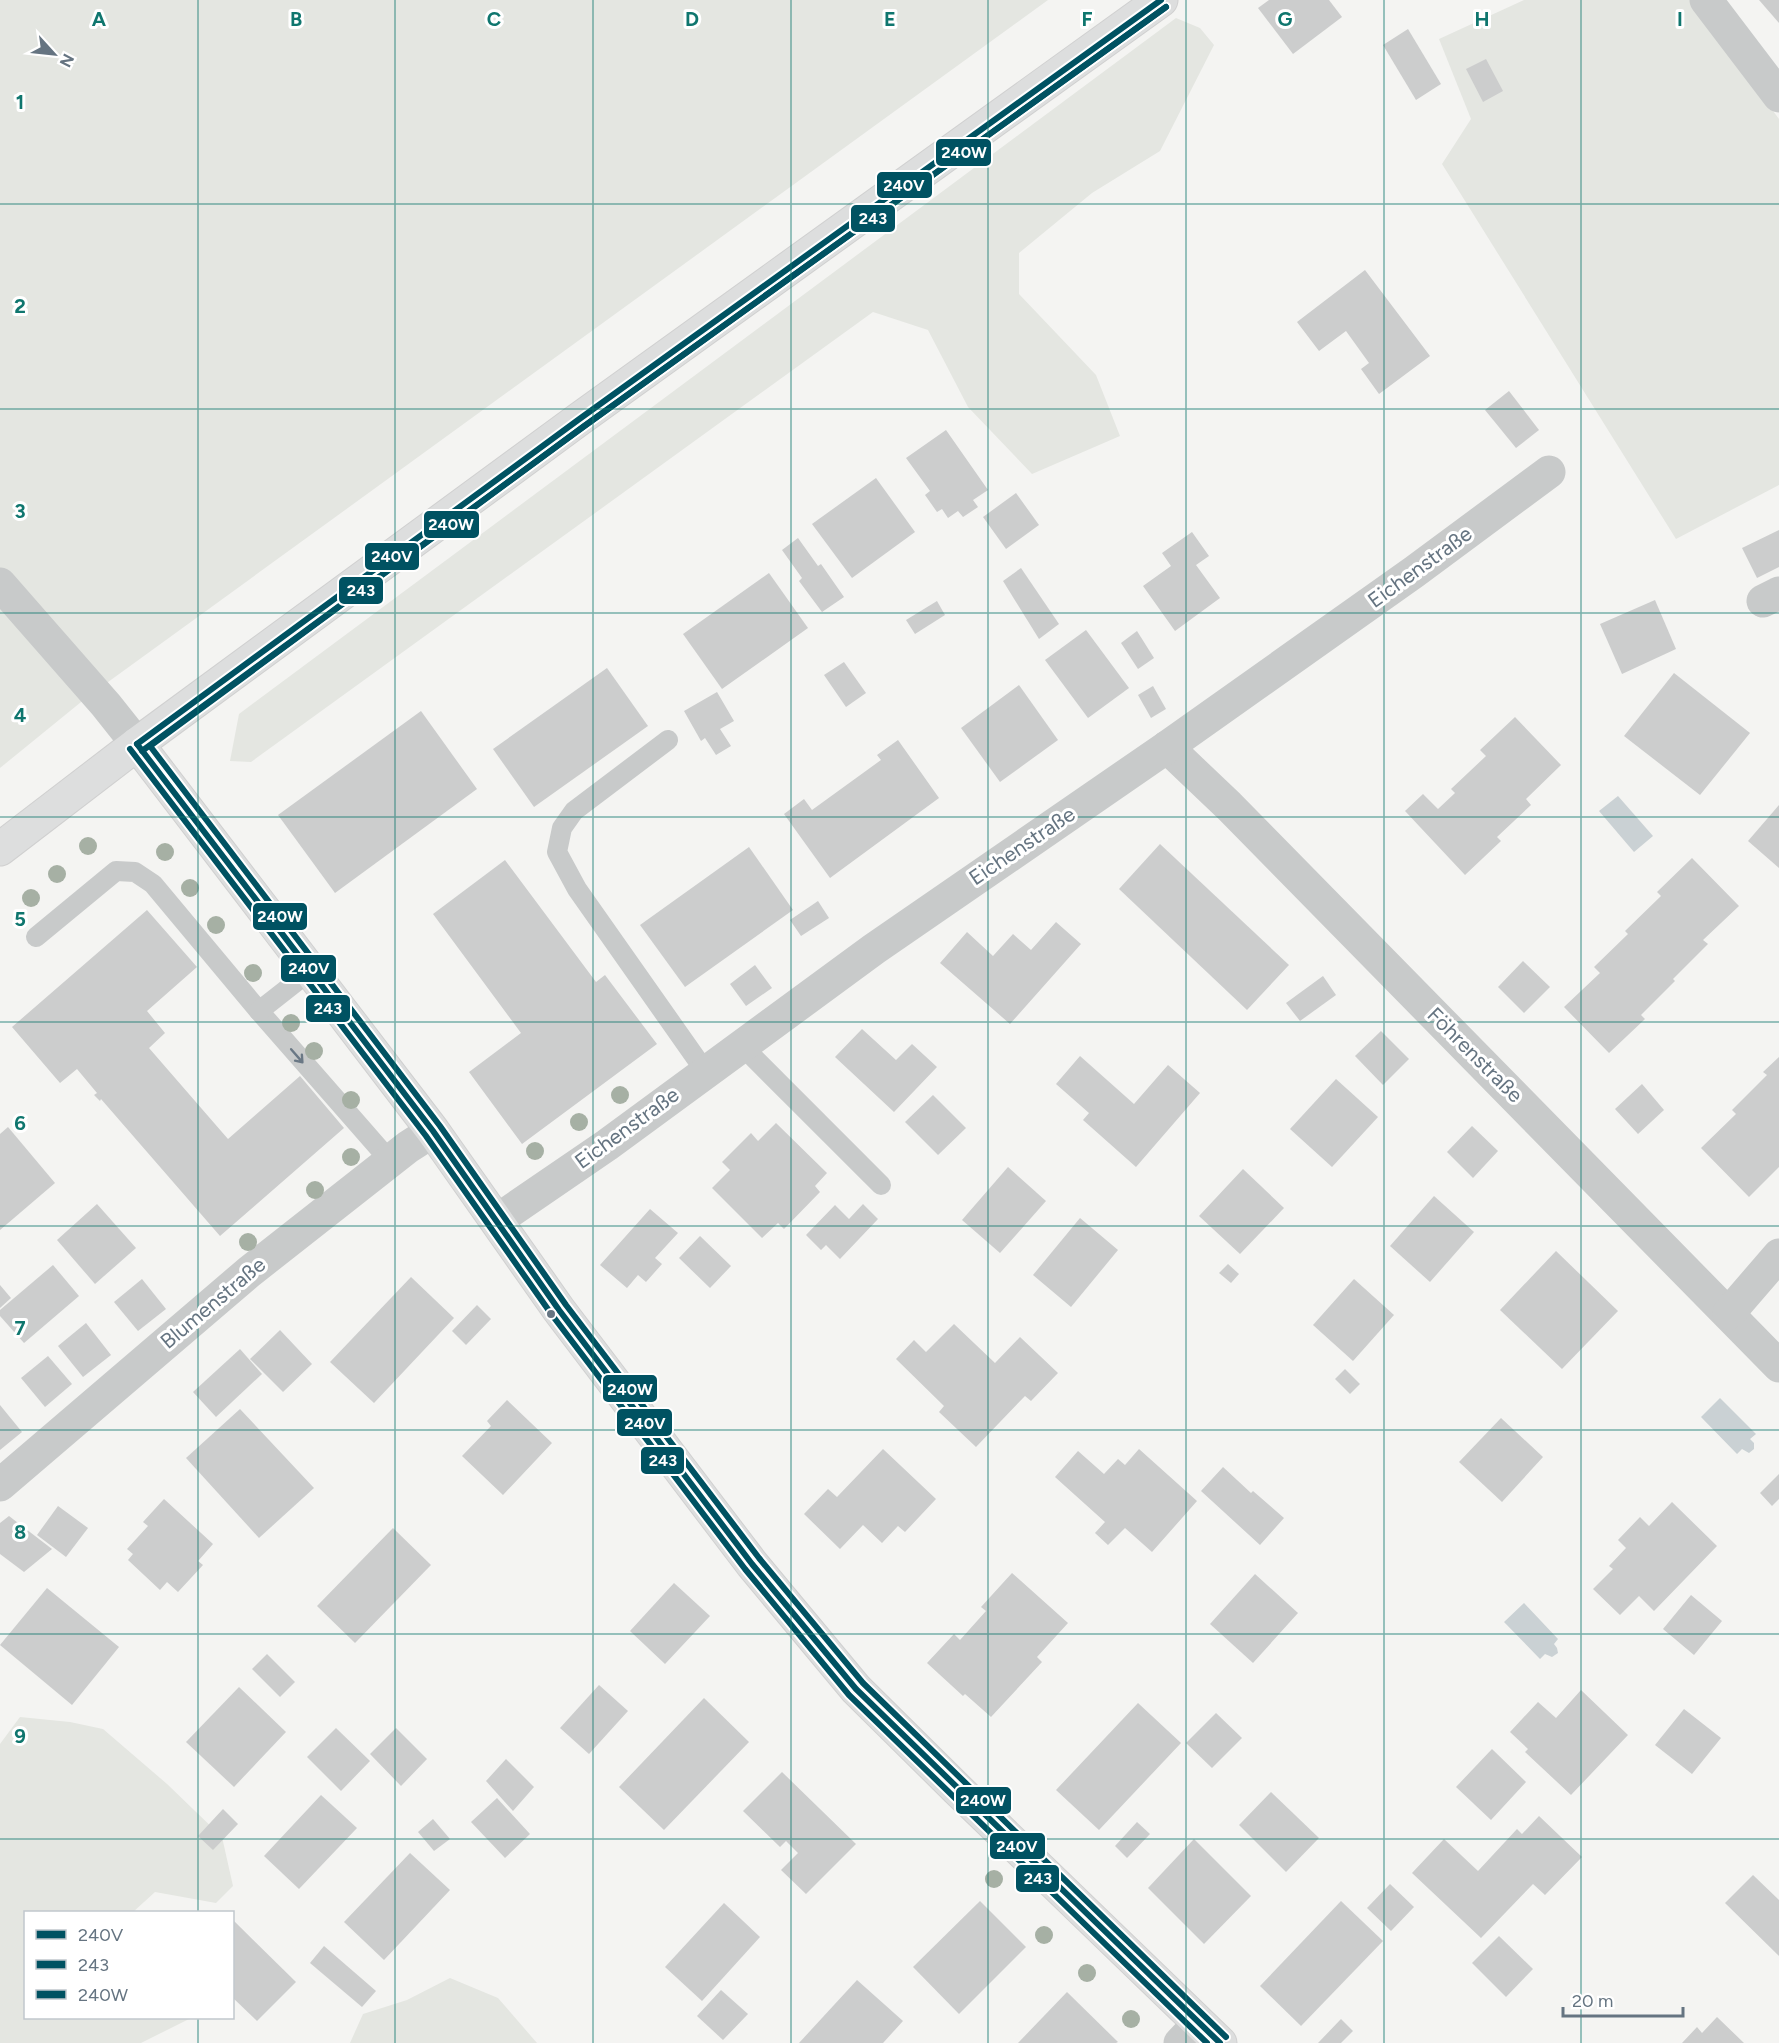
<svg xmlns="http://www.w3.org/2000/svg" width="1779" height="2043" font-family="Figtree,sans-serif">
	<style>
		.green { fill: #e4e6e1 }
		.water { fill: #cad1d4 }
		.building { fill: #cccdcd }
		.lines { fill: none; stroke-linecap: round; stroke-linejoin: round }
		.secondary-casing { stroke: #d0d0d0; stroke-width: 35 }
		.primary-casing { stroke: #d0d0d0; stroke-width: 35 }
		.lane { stroke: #c8caca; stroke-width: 20 }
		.street { stroke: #c8caca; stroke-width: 33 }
		.secondary { stroke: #dddede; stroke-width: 33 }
		.primary { stroke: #dddede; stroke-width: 33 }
		.bus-1-casing { stroke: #fff; stroke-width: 10 }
		.bus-2-casing { stroke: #fff; stroke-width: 10 }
		.bus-3-casing { stroke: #fff; stroke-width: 10 }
		.bus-1 { stroke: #005262; stroke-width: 6 }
		.bus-2 { stroke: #005262; stroke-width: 6 }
		.bus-3 { stroke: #005262; stroke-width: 6 }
		.tree { fill: #a6b0a4 }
		.oneway { stroke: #6a7885 }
		.grid { fill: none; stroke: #0f766e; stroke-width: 1.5; stroke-opacity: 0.55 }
		.bus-dot { fill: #657481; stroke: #fff; stroke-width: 2 }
		.labels { text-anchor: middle; stroke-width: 6; stroke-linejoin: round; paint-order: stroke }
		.street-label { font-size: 21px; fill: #657481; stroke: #fff }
		.grid-label { font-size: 20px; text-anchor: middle; font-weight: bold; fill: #0f766e; stroke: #fff; stroke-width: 6; stroke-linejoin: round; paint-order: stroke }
		.line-badge { stroke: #fff; stroke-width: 2 }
		.badge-label { font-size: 16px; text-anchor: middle; font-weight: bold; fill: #fff }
	</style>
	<rect width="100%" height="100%" fill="#f4f4f2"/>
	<g class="green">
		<polygon points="0,0 1048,0 86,698 0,768"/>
		<polygon points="1524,0 1691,0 1779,119 1779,485 1676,539 1442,164 1471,119 1439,39"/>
		<polygon points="1176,18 1200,28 1214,45 1160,151 1092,193 1019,253 1019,294 1096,375 1120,436 1032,474 968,407 928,330 873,312 251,762 230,761 239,714"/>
		<polygon points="20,1717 70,1722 103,1729 167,1784 222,1837 233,1886 216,1903 155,1892 133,1912 26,1912 26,2018 191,2018 141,2043 0,2043 0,1744"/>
		<polygon points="450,1978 498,1998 537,2043 350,2043 363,2014 407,2000"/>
	</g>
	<g class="water">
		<polygon points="1618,796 1653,836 1634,852 1599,811"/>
		<polygon points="1720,1398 1756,1434 1750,1439 1754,1443 1754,1449 1749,1453 1742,1449 1737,1454 1701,1417"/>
		<polygon points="1524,1603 1558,1639 1554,1644 1557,1648 1558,1653 1552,1657 1545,1654 1540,1659 1504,1622"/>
	</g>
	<g class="building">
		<polygon points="1269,0 1329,0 1342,17 1293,54 1258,8"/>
		<polygon points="1759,0 1779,0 1779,23"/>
		<polygon points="1408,29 1441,84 1416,100 1383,45"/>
		<polygon points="1486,59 1503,91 1483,102 1466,69"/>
		<polygon points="1365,270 1430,356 1379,394 1361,369 1369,363 1346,331 1319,351 1297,322"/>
		<polygon points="1509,391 1539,430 1516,448 1485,410"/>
		<polygon points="946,430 988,490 973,500 978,507 963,517 958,511 948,518 942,509 937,512 925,495 930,491 906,458"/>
		<polygon points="876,478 915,532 852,578 812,524"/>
		<polygon points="1016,493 1039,525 1006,549 983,517"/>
		<polygon points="1779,530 1779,567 1757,578 1742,548"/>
		<polygon points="1192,532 1209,556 1196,565 1220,598 1175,631 1143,586 1171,566 1162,553"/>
		<polygon points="798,538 818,566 821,564 844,597 822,612 799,581 802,578 782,550"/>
		<polygon points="1021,568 1059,624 1039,639 1003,581"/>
		<polygon points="769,573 808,628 722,689 683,634"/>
		<polygon points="1655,600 1676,649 1622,674 1600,624"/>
		<polygon points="937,601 945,615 915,634 906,620"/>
		<polygon points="1086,630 1129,688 1088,718 1045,660"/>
		<polygon points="1137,631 1154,658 1138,669 1121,643"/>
		<polygon points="844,662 866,693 846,707 824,675"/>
		<polygon points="607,668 648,726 534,807 493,749"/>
		<polygon points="1674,673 1750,733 1700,795 1624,736"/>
		<polygon points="1019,685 1058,740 1000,782 961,728"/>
		<polygon points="1153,686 1166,709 1151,718 1138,695"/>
		<polygon points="717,692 734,721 720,729 731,746 716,755 705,738 701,741 684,711"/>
		<polygon points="421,711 477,789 335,893 278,815"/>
		<polygon points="1515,717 1561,765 1526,799 1531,805 1497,837 1501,841 1465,875 1405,811 1423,794 1438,809 1455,793 1451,789 1486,756 1480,750"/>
		<polygon points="898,740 939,798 830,878 784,814 804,799 812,810 881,760 877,755"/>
		<polygon points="1779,805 1779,868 1748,841"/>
		<polygon points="1160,844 1289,965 1247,1010 1119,889"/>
		<polygon points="749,847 793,910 685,987 640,925"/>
		<polygon points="1692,858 1739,906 1703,940 1708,944 1673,979 1675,981 1641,1015 1645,1019 1609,1053 1564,1007 1600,973 1594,967 1628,934 1625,931 1661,896 1657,892"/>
		<polygon points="505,860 596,982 605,975 657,1044 522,1144 469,1072 521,1033 433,914"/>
		<polygon points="818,901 829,918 801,936 790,920"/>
		<polygon points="147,910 197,967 147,1011 165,1033 149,1048 228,1139 300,1076 344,1128 220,1236 101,1099 100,1101 94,1095 97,1093 77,1069 60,1083 12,1027"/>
		<polygon points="1056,922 1081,944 1010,1024 940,963 967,932 993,956 1013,934 1031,950"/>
		<polygon points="1523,961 1550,987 1524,1013 1498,987"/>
		<polygon points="755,965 772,988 746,1006 730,984"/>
		<polygon points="1323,976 1336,995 1300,1021 1286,1003"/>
		<polygon points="862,1029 896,1060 912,1044 937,1067 894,1112 835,1057"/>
		<polygon points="1381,1031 1409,1059 1383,1085 1355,1056"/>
		<polygon points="1080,1056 1134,1104 1168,1065 1200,1093 1136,1167 1083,1120 1089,1113 1056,1084"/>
		<polygon points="1779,1057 1779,1167 1749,1197 1701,1148 1736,1114 1732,1110 1767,1075 1763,1072"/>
		<polygon points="1336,1079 1378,1117 1332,1167 1290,1129"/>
		<polygon points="1642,1084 1664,1110 1638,1134 1615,1109"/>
		<polygon points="933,1095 966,1128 938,1155 905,1122"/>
		<polygon points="776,1123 827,1173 815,1186 820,1192 784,1229 778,1223 762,1238 712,1188 730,1170 722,1162 751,1133 758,1141"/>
		<polygon points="1472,1126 1498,1151 1473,1178 1447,1152"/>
		<polygon points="8,1127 55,1183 0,1230 0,1134"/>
		<polygon points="1008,1167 1046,1201 1000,1253 962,1220"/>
		<polygon points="1243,1169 1284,1208 1240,1254 1199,1216"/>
		<polygon points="1434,1196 1474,1232 1430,1282 1390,1246"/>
		<polygon points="97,1204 136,1248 95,1284 57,1240"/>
		<polygon points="863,1204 878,1219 840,1259 826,1245 821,1250 806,1235 835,1205 849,1219"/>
		<polygon points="650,1209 678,1233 655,1258 662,1264 646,1282 638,1275 627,1288 600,1265"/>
		<polygon points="1080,1218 1118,1250 1071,1307 1033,1275"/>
		<polygon points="700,1236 731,1266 710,1288 679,1258"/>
		<polygon points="1556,1251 1618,1311 1562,1369 1500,1310"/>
		<polygon points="1228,1264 1239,1274 1231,1283 1219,1273"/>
		<polygon points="53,1265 79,1296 24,1343 0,1316 0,1310"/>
		<polygon points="411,1277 454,1318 374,1403 330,1362"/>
		<polygon points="142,1279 166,1309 138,1331 114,1302"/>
		<polygon points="1354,1279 1394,1315 1353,1361 1313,1325"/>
		<polygon points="0,1285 11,1298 0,1308"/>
		<polygon points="477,1305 491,1319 466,1345 452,1331"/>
		<polygon points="86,1323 111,1355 83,1377 58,1346"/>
		<polygon points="954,1324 995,1363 1020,1337 1058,1373 1031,1401 1025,1396 976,1447 939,1412 944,1406 896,1359 914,1340 926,1352"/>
		<polygon points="280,1330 312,1364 283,1392 250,1359"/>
		<polygon points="240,1349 262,1374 216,1417 193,1392"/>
		<polygon points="48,1356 72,1384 45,1407 21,1378"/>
		<polygon points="1345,1369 1360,1384 1350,1394 1335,1379"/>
		<polygon points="507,1400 552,1443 503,1495 462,1456 491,1426 487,1421"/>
		<polygon points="0,1405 22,1432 0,1450"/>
		<polygon points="240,1409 314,1488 259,1538 186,1458"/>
		<polygon points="1501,1418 1543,1457 1502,1502 1459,1462"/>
		<polygon points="883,1449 936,1499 905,1532 898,1526 882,1543 863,1525 840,1549 804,1514 828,1489 837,1497"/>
		<polygon points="1139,1449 1197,1501 1152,1552 1125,1528 1108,1545 1095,1533 1105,1522 1055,1477 1078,1451 1104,1474 1118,1459 1125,1465"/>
		<polygon points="1223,1467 1251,1493 1253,1491 1284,1518 1260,1545 1201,1491"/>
		<polygon points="1779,1474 1779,1499 1772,1506 1760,1493"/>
		<polygon points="164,1499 213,1544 198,1561 203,1565 178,1592 167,1582 160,1590 128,1560 133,1554 127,1549 148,1526 143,1522"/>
		<polygon points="1672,1502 1717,1546 1654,1611 1639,1596 1620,1615 1593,1589 1613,1569 1609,1566 1626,1548 1618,1540 1640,1517 1649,1526"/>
		<polygon points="58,1506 88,1528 66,1557 37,1535"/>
		<polygon points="9,1516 52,1549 24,1572 0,1554 0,1523"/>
		<polygon points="393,1528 431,1565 355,1643 317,1606"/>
		<polygon points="1012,1573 1068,1623 1037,1657 1042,1662 991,1717 965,1694 963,1696 927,1663 954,1634 960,1640 986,1611 981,1607"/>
		<polygon points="1255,1574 1298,1613 1253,1663 1210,1624"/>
		<polygon points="674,1583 710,1616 665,1664 630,1631"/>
		<polygon points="47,1588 119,1647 72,1705 0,1645"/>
		<polygon points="1691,1595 1722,1621 1694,1655 1663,1629"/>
		<polygon points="267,1654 295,1682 280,1697 252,1669"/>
		<polygon points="599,1685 628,1711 589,1754 560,1728"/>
		<polygon points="239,1687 286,1732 234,1787 186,1742"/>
		<polygon points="1581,1690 1628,1735 1571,1795 1525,1752 1528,1749 1510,1732 1538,1702 1556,1718"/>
		<polygon points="704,1698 749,1742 664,1830 619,1787"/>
		<polygon points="1138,1703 1181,1743 1099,1830 1056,1790"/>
		<polygon points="1684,1709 1721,1738 1692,1774 1655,1745"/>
		<polygon points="1216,1713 1242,1738 1212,1768 1186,1743"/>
		<polygon points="336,1728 370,1761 341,1791 307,1757"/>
		<polygon points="396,1728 427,1759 401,1786 370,1754"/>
		<polygon points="1492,1749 1526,1782 1491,1820 1456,1787"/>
		<polygon points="506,1759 534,1787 513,1811 486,1781"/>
		<polygon points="782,1772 856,1844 806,1894 781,1870 798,1853 786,1841 780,1847 743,1811"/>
		<polygon points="1271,1792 1319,1838 1286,1872 1239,1825"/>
		<polygon points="321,1795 357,1828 299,1889 264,1856"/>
		<polygon points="497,1798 530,1834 505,1858 471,1822"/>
		<polygon points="223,1809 238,1824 213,1850 198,1836"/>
		<polygon points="1539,1816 1582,1857 1545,1895 1533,1884 1481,1938 1412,1873 1444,1839 1478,1871 1517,1829 1522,1834"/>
		<polygon points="433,1819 450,1839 434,1851 418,1832"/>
		<polygon points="1137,1822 1150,1834 1127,1858 1115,1846"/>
		<polygon points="1194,1839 1251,1896 1204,1944 1148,1888"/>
		<polygon points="410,1853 450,1890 384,1960 344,1922"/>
		<polygon points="1753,1875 1779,1900 1779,1956 1725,1903"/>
		<polygon points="1390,1884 1414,1907 1391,1931 1367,1908"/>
		<polygon points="980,1901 1026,1947 959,2014 913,1967"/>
		<polygon points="1341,1901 1383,1941 1301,2026 1260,1986"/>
		<polygon points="724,1903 760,1937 702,2001 665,1967"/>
		<polygon points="232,1919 296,1982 257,2021 232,1997"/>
		<polygon points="1499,1936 1533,1969 1506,1997 1472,1963"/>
		<polygon points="324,1946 376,1991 362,2007 310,1963"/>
		<polygon points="857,1980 903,2021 883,2043 799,2043"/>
		<polygon points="721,1990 748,2014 723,2040 697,2016"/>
		<polygon points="1067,1992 1118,2042 1116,2043 1018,2043"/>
		<polygon points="1717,2017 1744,2043 1682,2043 1697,2027 1702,2033"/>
		<polygon points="1341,2019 1353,2031 1341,2043 1318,2043"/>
	</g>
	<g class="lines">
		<g class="secondary-casing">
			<polyline id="secondary" points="137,744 433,1131 559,1310 752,1564 856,1689 957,1789 1220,2043"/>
		</g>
		<g class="primary-casing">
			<polyline id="primary" points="0,849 137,744 578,420 1161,0"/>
		</g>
		<g class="lane">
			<polyline points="668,740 574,811 562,828 557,852 577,889 705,1071"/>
			<polyline points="36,937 116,871 135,872 153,884 259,1011 391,1162"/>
			<polyline points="259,1011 310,971"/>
			<polyline points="742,1046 881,1185"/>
		</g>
		<g class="street">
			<polyline points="1706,0 1779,96"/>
			<polyline points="0,584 106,705 137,744"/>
			<polyline points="1763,601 1779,593"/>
			<polyline points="1167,747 1229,806 1779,1366"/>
			<polyline points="496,1221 607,1145 874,949 1167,747 1414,572 1549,472"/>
			<polyline points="1729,1313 1779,1255"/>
			<polyline points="0,1485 249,1272 408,1147 433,1131"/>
			<polyline points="1180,2043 1199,2023"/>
		</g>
		<use href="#secondary" class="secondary"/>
		<use href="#primary" class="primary"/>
		<g class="bus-1-casing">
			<g id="bus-1">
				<polyline points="137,744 433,1131 559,1310 752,1564 856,1689 1220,2043"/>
				<polyline points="137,744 578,420 1161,0"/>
			</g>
		</g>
		<g class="bus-2-casing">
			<g id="bus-2">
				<polyline points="130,749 426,1136 552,1315 745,1569 849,1695 1207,2043"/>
				<polyline points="142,751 583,427 1166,7"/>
			</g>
		</g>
		<g class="bus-3-casing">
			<polyline id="bus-3" points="1166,7 583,427 150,746 440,1126 566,1305 759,1558 863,1683 1226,2037"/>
		</g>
		<use href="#bus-1" class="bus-1"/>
		<use href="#bus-2" class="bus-2"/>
		<use href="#bus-3" class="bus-3"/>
	</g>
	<g class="tree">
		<circle cx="88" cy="846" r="9"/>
		<circle cx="165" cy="852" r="9"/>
		<circle cx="57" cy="874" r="9"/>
		<circle cx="190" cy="888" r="9"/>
		<circle cx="31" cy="898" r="9"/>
		<circle cx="216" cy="925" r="9"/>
		<circle cx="253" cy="973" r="9"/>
		<circle cx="291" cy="1023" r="9"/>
		<circle cx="314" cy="1051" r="9"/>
		<circle cx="620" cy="1095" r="9"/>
		<circle cx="351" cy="1100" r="9"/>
		<circle cx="579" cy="1122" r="9"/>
		<circle cx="535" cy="1151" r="9"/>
		<circle cx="351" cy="1157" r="9"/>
		<circle cx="315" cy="1190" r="9"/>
		<circle cx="248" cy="1242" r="9"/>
		<circle cx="994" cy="1879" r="9"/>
		<circle cx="1044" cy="1935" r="9"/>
		<circle cx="1087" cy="1973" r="9"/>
		<circle cx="1131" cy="2019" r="9"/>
	</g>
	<defs><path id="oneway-shaft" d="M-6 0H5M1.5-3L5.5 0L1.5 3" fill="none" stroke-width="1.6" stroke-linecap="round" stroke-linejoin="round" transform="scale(1.5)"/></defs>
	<use class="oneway" href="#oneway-shaft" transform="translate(297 1056) rotate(49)"/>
	<path class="grid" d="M198 0V1912M395 0V2043M593 0V2043M791 0V2043M988 0V2043M1186 0V2043M1384 0V2043M1581 0V2043M0 204H1779M0 409H1779M0 613H1779M0 817H1779M0 1022H1779M0 1226H1779M0 1430H1779M0 1634H1779M0 1839H1779M198 2018V2043"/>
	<circle class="bus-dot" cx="551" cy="1314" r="5"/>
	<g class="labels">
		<g class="street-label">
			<text transform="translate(1420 567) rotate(-36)" y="7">Eichenstraße</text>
			<text transform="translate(1022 846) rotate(-34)" y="7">Eichenstraße</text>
			<text transform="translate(1475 1055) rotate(45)" y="7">Föhrenstraße</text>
			<text transform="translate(627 1128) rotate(-36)" y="7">Eichenstraße</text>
			<text transform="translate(213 1303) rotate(-40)" y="7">Blumenstraße</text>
		</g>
	</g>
	<g class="grid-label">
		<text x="99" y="26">A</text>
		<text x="296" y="26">B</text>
		<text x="494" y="26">C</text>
		<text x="692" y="26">D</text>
		<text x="890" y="26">E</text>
		<text x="1087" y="26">F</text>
		<text x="1285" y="26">G</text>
		<text x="1482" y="26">H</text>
		<text x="1680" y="26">I</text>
		<text x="20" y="109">1</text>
		<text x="20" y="313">2</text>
		<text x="20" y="518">3</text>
		<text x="20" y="722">4</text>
		<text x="20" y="926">5</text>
		<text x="20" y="1130">6</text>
		<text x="20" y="1335">7</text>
		<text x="20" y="1539">8</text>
		<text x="20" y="1743">9</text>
	</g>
	<g class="line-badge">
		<rect x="935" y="138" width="57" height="29" rx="6" fill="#005262"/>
		<rect x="876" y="171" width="57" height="28" rx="6" fill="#005262"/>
		<rect x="850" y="204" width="46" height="29" rx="6" fill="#005262"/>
		<rect x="423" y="510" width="57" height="29" rx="6" fill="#005262"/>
		<rect x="364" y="542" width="56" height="29" rx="6" fill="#005262"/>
		<rect x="338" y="576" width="46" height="29" rx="6" fill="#005262"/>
		<rect x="252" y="902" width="56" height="29" rx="6" fill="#005262"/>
		<rect x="280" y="954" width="57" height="29" rx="6" fill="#005262"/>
		<rect x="305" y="994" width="46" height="29" rx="6" fill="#005262"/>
		<rect x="602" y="1374" width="56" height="29" rx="6" fill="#005262"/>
		<rect x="616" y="1408" width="57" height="29" rx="6" fill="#005262"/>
		<rect x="640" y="1446" width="45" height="29" rx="6" fill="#005262"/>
		<rect x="955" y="1786" width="57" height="29" rx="6" fill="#005262"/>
		<rect x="989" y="1832" width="57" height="28" rx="6" fill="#005262"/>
		<rect x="1015" y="1864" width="45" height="29" rx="6" fill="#005262"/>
	</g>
	<g class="badge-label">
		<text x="964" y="158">240W</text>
		<text x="904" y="191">240V</text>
		<text x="873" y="224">243</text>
		<text x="451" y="530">240W</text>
		<text x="392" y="562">240V</text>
		<text x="361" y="596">243</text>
		<text x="280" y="922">240W</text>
		<text x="309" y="974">240V</text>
		<text x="328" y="1014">243</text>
		<text x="630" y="1395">240W</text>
		<text x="645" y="1429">240V</text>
		<text x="663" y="1466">243</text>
		<text x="983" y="1806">240W</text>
		<text x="1017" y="1852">240V</text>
		<text x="1038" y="1884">243</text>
	</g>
	<rect x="24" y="1911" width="210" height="108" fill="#ffffff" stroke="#c1c7cd" stroke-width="1.5"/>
	<rect x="36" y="1930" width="30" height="9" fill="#005262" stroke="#c1c7cd" stroke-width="1.5"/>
	<text x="78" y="1941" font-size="18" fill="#657481">240V</text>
	<rect x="36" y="1960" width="30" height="9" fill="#005262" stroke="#c1c7cd" stroke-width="1.5"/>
	<text x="78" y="1971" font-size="18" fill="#657481">243</text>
	<rect x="36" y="1990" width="30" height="9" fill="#005262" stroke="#c1c7cd" stroke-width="1.5"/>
	<text x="78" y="2001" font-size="18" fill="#657481">240W</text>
	<g transform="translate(54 54) rotate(117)" stroke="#ffffff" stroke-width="4.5" paint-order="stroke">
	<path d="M0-4.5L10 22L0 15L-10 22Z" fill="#657481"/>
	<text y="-9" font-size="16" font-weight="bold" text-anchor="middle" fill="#657481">N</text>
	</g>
	<path d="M1563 2007v9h120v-9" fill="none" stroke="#657481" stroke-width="3"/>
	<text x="1572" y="2007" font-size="18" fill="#657481" stroke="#ffffff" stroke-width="4.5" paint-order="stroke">20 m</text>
</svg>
